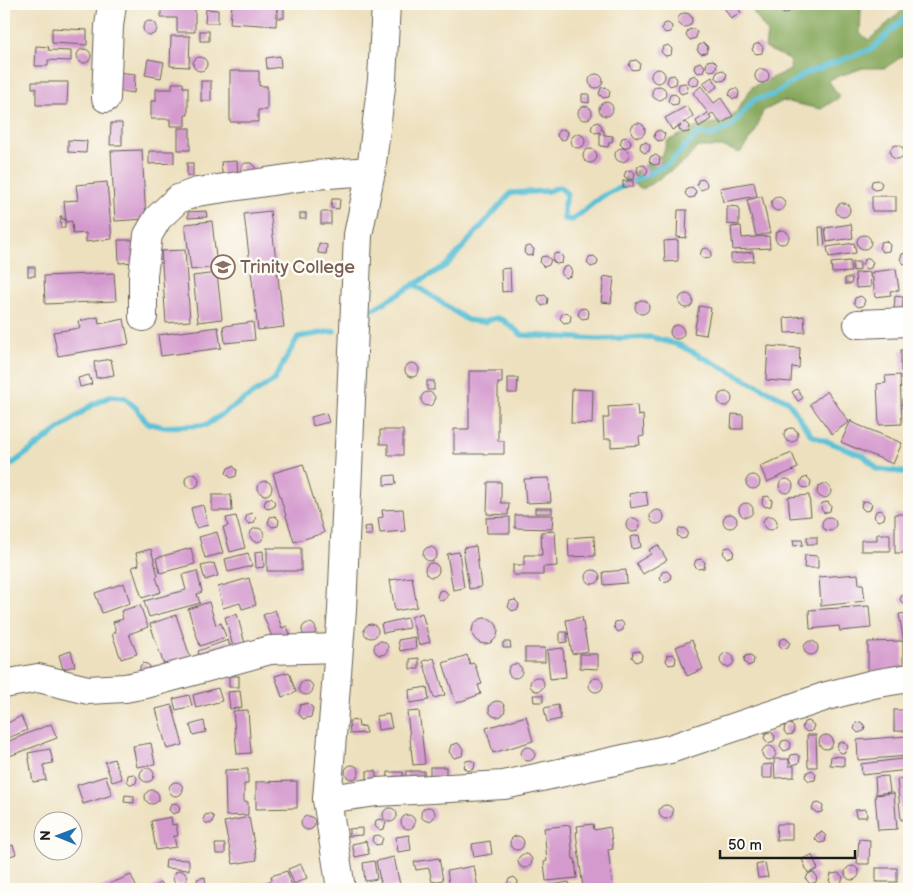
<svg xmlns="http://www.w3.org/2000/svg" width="913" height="893" font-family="'Balsamiq Sans',sans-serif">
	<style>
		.forest { fill: #87a95d; stroke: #52623c }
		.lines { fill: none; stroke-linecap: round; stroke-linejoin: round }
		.stream { stroke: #58bfd5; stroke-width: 5.5 }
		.building { fill: #d49ace }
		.minor-casing { stroke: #656155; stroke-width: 30 }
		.minor { stroke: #fff; stroke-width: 28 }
		.labels { text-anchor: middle; stroke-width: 5; stroke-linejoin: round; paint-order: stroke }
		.education-label { font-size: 18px; fill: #785e54; stroke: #fdfcf7; text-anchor: start }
	</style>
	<rect width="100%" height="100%" fill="#fdfcf7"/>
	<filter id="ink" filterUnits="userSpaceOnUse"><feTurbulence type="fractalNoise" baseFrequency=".02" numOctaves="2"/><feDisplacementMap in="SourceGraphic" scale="10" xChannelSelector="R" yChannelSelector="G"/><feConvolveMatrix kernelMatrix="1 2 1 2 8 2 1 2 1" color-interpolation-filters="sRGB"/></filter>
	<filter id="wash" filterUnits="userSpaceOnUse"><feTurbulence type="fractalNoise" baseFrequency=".0096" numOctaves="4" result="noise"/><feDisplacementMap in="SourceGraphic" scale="20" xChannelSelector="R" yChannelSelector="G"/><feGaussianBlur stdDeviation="1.12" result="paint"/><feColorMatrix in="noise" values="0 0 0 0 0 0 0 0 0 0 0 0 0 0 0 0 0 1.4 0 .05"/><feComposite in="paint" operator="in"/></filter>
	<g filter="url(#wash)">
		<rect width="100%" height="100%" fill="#ede0be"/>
		<polygon class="forest" points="748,4 860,4 861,10 860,34 869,40 909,4 909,39 907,53 885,68 863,68 828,80 840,97 821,109 783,101 763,111 755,132 740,153 724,147 697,147 686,161 643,189 623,179 663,154 667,141 701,125 721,122 736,112 752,87 791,69 789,59 765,48 767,32"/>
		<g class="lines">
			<g class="stream">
				<polyline points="414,284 467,320 484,322 496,318 503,320 522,335 598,339 651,337 679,345 788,401 811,435 864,456 877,469 909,473"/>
				<polyline points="363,315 447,265 511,193 548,191 560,187 567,194 564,204 564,219 572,220 601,197 668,164 699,133 711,136 732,126 753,100 773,95 806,73 872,49 909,14"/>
				<polyline points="4,470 89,407 110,396 124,397 136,408 147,423 164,427 206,425 274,380 298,337 334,331"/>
			</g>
		</g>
		<g id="blocks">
			<g class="building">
				<polygon points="161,4 195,4 195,32 177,32 177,18 161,18"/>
				<polygon points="232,4 277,4 276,26 230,23"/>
				<rect x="278" y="4" width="6" height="14"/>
				<polygon points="722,4 736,4 741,13 731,19"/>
				<polygon points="781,4 787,4 790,7 789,12 784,14 779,10"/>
				<polygon points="206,9 218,10 218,23 205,23"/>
				<circle cx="685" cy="20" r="7"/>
				<circle cx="150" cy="28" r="7"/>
				<polygon points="668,23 672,26 671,32 665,33 662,29 663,24"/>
				<polygon points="52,28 87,30 87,45 52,43"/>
				<polygon points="693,29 697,32 696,38 690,40 686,35 688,30"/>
				<rect x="200" y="31" width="9" height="10"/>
				<polygon points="171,36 190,36 189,67 170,66"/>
				<polygon points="704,43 708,47 706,53 701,54 697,50 699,45"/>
				<polygon points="759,43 763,47 762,53 756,54 752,50 754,45"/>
				<polygon points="668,45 672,49 671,55 665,56 661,52 663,47"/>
				<polygon points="36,46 49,47 48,50 71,51 71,61 48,60 48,66 35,66"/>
				<circle cx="84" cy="56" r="7"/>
				<polygon points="280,56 281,67 267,69 266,58"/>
				<circle cx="200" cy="64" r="7"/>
				<polygon points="148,59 164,62 161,78 145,75"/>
				<polygon points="636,60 640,63 639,69 633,70 629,66 631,61"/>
				<polygon points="713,60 717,64 715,70 710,71 706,67 707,61"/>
				<polygon points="700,62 705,66 703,72 698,73 694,69 695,64"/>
				<circle cx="762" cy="76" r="7"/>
				<circle cx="658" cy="76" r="7"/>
				<polygon points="722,70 727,74 725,80 720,81 715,77 717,72"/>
				<polygon points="230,71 259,71 259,86 267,86 267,110 258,110 258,122 230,122"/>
				<polygon points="116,72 135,74 134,93 114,90"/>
				<circle cx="596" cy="81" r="7"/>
				<polygon points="674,75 677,79 676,84 670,86 667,82 669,76"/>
				<polygon points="695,75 699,79 698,85 692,86 688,82 690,77"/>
				<polygon points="712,77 718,86 710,92 703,83"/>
				<rect x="201" y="81" width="10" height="20"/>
				<polygon points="32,82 68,82 67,105 36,105 36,88 32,88"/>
				<polygon points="172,83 183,83 183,87 188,87 188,115 185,115 185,126 170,126 170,119 151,119 151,101 156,101 156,89 172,89"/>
				<polygon points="685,83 688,87 687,92 681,94 678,90 679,84"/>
				<circle cx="659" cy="93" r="7"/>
				<polygon points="701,86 714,103 721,98 733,116 721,124 713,113 709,115 711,119 699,127 696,121 708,113 693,93"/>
				<polygon points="606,87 610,91 609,97 603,98 599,94 601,88"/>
				<polygon points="736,88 739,92 738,98 733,99 729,95 731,90"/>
				<polygon points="582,94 589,94 589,103 582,102"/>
				<polygon points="675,94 679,98 678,104 672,105 668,101 670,95"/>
				<circle cx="606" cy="109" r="7"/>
				<circle cx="585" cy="113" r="7"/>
				<polygon points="687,106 694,117 683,123 686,122 690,126 689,132 683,133 679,129 681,125 672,130 665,118"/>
				<polygon points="598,122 602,126 601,130 604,130 604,135 613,136 612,142 609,142 608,147 600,146 600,132 595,133 591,129 593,124"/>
				<circle cx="638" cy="130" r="7"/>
				<polygon points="111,123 122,123 122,145 110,145"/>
				<rect x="178" y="128" width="12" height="22"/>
				<polygon points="564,129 568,133 566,139 561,140 557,136 559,130"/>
				<polygon points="660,130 665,134 663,140 658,141 654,137 655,132"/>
				<circle cx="578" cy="141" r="7"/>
				<polygon points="627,137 631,141 630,146 624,148 620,144 622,138"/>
				<polygon points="68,140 87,141 86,153 68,152"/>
				<polygon points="646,142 650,145 649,151 644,153 640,148 641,143"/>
				<circle cx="897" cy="152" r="7"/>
				<circle cx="622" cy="155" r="7"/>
				<circle cx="590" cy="156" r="7"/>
				<polygon points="142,150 146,219 115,221 111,151"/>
				<polygon points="149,151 174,151 174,163 149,164"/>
				<polygon points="656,155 660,158 659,164 653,165 649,161 651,156"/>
				<polygon points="237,161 238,181 223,182 221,162"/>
				<rect x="187" y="163" width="6" height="13"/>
				<polygon points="245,163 251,163 255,167 255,172 241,172 241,167"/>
				<polygon points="644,165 648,169 646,175 641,176 637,172 638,166"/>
				<polygon points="631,170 635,173 634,179 628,180 624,176 626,171"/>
				<polygon points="704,179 707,183 706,188 701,190 697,185 698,180"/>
				<polygon points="878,180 882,183 880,189 875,190 871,186 872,181"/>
				<rect x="623" y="181" width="10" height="6"/>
				<polygon points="107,182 112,239 86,242 86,233 73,234 72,221 66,222 64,201 78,200 76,185"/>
				<polygon points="754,182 757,196 723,202 720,188"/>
				<polygon points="692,187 696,191 695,197 689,198 685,194 687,189"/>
				<polygon points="762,196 770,233 756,236 747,200"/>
				<rect x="872" y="196" width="24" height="15"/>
				<circle cx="778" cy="204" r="7"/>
				<polygon points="332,199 340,199 339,209 331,208"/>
				<circle cx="843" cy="210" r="7"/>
				<polygon points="727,206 739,207 739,225 727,224"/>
				<polygon points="678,210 687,210 686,238 677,237"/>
				<polygon points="206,211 207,217 188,218 188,212"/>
				<polygon points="270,211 284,327 258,330 244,214"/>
				<rect x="321" y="212" width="10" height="12"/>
				<rect x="300" y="213" width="6" height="6"/>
				<polygon points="60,216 62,216 62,219 65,219 65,228 61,228"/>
				<polygon points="212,221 217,267 191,270 185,224"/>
				<polygon points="851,224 853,238 827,242 825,228"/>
				<polygon points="741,226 742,238 769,236 770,248 733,250 731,227"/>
				<polygon points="819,227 823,227 825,245 820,246"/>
				<circle cx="782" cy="237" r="7"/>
				<circle cx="864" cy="242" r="7"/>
				<polygon points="118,240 137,240 138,262 119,263"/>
				<polygon points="678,240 678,261 665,262 664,241"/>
				<polygon points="886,241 890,245 889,251 883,252 879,248 881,242"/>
				<polygon points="319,243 327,245 326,254 318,253"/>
				<polygon points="854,243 856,253 829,257 827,247"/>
				<polygon points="530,246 534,249 533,255 527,256 524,252 525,247"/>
				<polygon points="707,248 712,252 710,258 705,259 700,255 702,249"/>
				<polygon points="185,250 190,321 166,323 161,251"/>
				<polygon points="753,252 754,261 731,263 731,254"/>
				<polygon points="559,253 563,257 562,263 556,264 552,260 554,254"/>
				<polygon points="907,253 909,255 909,262 904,264 900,259 902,254"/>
				<polygon points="546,256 551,260 549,265 544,267 540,263 541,257"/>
				<polygon points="594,256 598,260 597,265 591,267 587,263 589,257"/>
				<polygon points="869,258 873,262 871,268 866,269 862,265 864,260"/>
				<polygon points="850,261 851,272 832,273 831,263"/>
				<polygon points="852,262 860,262 860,270 853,271"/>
				<polygon points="568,266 572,270 571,276 565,278 561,273 563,268"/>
				<rect x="28" y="267" width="7" height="9"/>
				<polygon points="510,268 511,291 502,292 501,269"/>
				<polygon points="896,269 899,290 890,291 891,295 875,297 872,272"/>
				<polygon points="870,272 871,287 856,288 855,273"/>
				<polygon points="114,273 116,301 45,304 44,276"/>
				<polygon points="217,273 222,319 198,322 193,276"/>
				<polygon points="604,276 614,278 611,303 601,302"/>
				<polygon points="845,278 852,278 851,284 845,284"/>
				<circle cx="686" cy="301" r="7"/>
				<polygon points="545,295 548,299 547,304 542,306 538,301 539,296"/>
				<polygon points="861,296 865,300 863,306 858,307 854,303 855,298"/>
				<polygon points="895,296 903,297 902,309 894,309"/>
				<circle cx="642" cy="307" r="7"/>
				<polygon points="699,306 711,308 706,335 694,333"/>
				<polygon points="585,308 589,312 588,318 582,319 578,315 580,309"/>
				<polygon points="567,312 571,316 570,322 564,323 560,319 562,314"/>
				<polygon points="804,316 805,332 785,333 784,318"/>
				<polygon points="98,317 99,324 124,319 129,344 58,356 53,332 80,328 78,321"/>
				<polygon points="253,322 255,340 225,343 223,326"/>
				<circle cx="677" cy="332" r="7"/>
				<polygon points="218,327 221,348 161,356 158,335"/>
				<polygon points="768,346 800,348 799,368 792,367 791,382 766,380"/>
				<rect x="901" y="350" width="8" height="21"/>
				<polygon points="111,359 114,375 96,378 94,362"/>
				<circle cx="412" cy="370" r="7"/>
				<polygon points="469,371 502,371 502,383 498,383 498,441 504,441 504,454 454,454 454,429 469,429"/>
				<polygon points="89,375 92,384 80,387 78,378"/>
				<polygon points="900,375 902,424 879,425 877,384 886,383 885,376"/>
				<polygon points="508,378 518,378 517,393 508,393"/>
				<rect x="427" y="381" width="7" height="9"/>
				<polygon points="572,389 593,390 592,424 571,423"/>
				<polygon points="797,389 803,398 798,401 792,392"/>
				<polygon points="827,391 849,422 832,434 810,404"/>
				<circle cx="725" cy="399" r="7"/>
				<circle cx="428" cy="399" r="7"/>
				<polygon points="909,399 909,414 904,409 905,404"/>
				<polygon points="637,405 638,416 643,415 644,436 639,437 640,445 611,447 611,439 604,439 603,418 609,418 608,407"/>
				<polygon points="326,413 329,422 313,426 311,417"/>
				<polygon points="732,414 743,415 743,429 731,429"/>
				<polygon points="851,420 851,422 902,443 893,464 841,442"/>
				<circle cx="791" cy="435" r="7"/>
				<polygon points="380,430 403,430 403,455 388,455 388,444 380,444"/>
				<polygon points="792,453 798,468 767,482 760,466"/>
				<polygon points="303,464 324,533 294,542 273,473"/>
				<polygon points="233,466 237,470 236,476 231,478 226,473 228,468"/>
				<circle cx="192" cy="481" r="7"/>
				<circle cx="753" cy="482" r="7"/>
				<polygon points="395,475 396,484 384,485 384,476"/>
				<polygon points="807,477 811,481 810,487 804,488 800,484 802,479"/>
				<polygon points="549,478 551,502 526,503 524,479"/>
				<circle cx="786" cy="486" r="7"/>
				<circle cx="265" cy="488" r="7"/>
				<polygon points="488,482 501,482 501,503 509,503 508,515 487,514"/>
				<circle cx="824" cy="491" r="7"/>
				<polygon points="646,491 648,505 631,508 629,494"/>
				<polygon points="212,495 231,495 232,511 212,511"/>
				<polygon points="809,495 811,516 790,518 788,497"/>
				<polygon points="768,496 772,500 771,506 765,507 762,503 763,497"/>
				<polygon points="271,498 275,502 274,507 268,509 264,505 266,499"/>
				<polygon points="867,501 872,504 870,510 865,511 861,507 862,502"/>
				<polygon points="828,502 831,506 830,511 824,513 821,509 822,503"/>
				<circle cx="746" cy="510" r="7"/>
				<polygon points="203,505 208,525 196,528 191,508"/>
				<rect x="535" y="508" width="17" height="5"/>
				<polygon points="403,509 405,531 380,533 378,518 383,517 382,510"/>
				<circle cx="657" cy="517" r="7"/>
				<polygon points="881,510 885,514 884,519 878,521 874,517 876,511"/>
				<polygon points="252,513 256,517 254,523 249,524 245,520 247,515"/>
				<circle cx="730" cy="521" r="7"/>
				<rect x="895" y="514" width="14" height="39"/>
				<polygon points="515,515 553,515 552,529 515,528"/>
				<circle cx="770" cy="523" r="7"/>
				<polygon points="236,516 245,548 230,552 223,527 228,526 226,518"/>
				<polygon points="275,516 279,520 278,526 272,527 268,523 270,517"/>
				<circle cx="829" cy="524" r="7"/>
				<polygon points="510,517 510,533 487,533 486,518"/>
				<circle cx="633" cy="525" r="7"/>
				<polygon points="371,526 372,535 365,535 364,527"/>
				<circle cx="257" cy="535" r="7"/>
				<polygon points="684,528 688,532 686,538 681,539 677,535 679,529"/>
				<polygon points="555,531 557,566 543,567 543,575 513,575 513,565 524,565 524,555 542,555 541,532"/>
				<polygon points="217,532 223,553 205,558 199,537"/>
				<polygon points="877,534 890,534 890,551 861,551 861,540 877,540"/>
				<polygon points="639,535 641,547 632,549 630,537"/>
				<polygon points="594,536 595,556 569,557 568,538"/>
				<rect x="807" y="537" width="10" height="7"/>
				<polygon points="793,540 802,540 803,545 794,546"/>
				<polygon points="658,545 667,560 643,574 636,563 651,554 649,550"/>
				<polygon points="476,546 481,587 469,589 463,548"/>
				<circle cx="430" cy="554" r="7"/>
				<polygon points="730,547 734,551 733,556 727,558 723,553 725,548"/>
				<polygon points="191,548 195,564 160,573 156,558"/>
				<rect x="267" y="548" width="34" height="23"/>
				<polygon points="151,549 158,576 156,577 161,592 142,598 132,567 139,565 136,553"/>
				<polygon points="263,551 264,567 256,568 255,552"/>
				<polygon points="459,552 464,588 453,590 447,554"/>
				<polygon points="248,553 252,566 228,572 225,559"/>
				<polygon points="805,555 818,556 818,568 804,568"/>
				<polygon points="701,559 705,562 704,568 698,569 694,565 696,560"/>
				<circle cx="432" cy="570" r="7"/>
				<polygon points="214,563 218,576 205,580 201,566"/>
				<circle cx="593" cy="577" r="7"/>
				<polygon points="626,570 627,583 604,585 603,572"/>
				<polygon points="197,571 202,592 197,594 200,603 149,617 144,601 186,590 182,575"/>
				<polygon points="667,571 671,575 670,580 664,582 660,578 662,572"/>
				<polygon points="858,574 859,584 863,584 865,601 821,606 819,577"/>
				<polygon points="412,577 417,607 395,611 390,580"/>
				<polygon points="249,578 256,605 242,609 240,603 223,608 218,587"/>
				<polygon points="124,583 130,603 102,613 95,593"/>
				<polygon points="444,590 448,594 446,599 441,601 437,597 439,591"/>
				<polygon points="907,594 909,596 909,603 904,604 900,600 902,595"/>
				<polygon points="515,600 519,604 518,609 512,611 508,607 510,601"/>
				<polygon points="209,602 216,625 221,623 226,637 200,646 188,609"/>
				<polygon points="140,605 148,627 129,634 137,654 121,659 112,634 116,632 113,622 123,619 121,611"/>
				<polygon points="869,606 871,628 840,631 839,626 810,629 809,610"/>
				<polygon points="275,610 282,628 287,626 291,637 275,644 263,615"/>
				<polygon points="422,613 430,642 419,645 411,617"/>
				<polygon points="909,613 909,642 904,643 899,614"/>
				<polygon points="237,614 247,651 235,654 225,617"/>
				<polygon points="176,615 192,662 166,671 150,624"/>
				<polygon points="582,617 588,651 572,654 566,620"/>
				<circle cx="485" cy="631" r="13"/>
				<polygon points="407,618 409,628 383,633 381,624"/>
				<polygon points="621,621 624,624 623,630 618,632 614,627 615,622"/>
				<circle cx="309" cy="630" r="7"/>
				<circle cx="371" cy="631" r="7"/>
				<polygon points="560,632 567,632 567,642 560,643"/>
				<polygon points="415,637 416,648 400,651 398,640"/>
				<polygon points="785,638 790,642 788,647 783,649 779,645 780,640"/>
				<polygon points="228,640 233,656 203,666 198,651"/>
				<polygon points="692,640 703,669 687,676 676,647"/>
				<circle cx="381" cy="648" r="7"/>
				<circle cx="811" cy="648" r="7"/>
				<polygon points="903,641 903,671 868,671 868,642"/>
				<polygon points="503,642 510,642 511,648 503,648"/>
				<rect x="525" y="648" width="20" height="14"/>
				<polygon points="563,648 566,677 550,679 547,650"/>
				<polygon points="71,651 75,666 63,669 59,655"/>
				<polygon points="639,651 642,655 641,660 636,662 632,657 633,652"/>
				<circle cx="727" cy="660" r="7"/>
				<polygon points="580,654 598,654 598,669 580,668"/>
				<polygon points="673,654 676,658 675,664 669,665 666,661 667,655"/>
				<polygon points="467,655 470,664 474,663 482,684 478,685 481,694 456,703 443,663"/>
				<polygon points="751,655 754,659 753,664 748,666 744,661 745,656"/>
				<polygon points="419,658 419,669 410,669 410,659"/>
				<polygon points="434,658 445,695 434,698 423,661"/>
				<polygon points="143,663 147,664 150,666 149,670 143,673 140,670 140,666"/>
				<circle cx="515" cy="671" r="7"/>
				<polygon points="289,672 296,692 282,697 275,676"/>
				<rect x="229" y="676" width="10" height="11"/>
				<circle cx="537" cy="684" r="7"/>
				<circle cx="596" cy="685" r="7"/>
				<circle cx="306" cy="688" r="7"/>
				<polygon points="427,687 429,700 410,703 409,690"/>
				<polygon points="218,688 222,701 196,708 193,695"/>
				<polygon points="240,691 242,708 230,709 228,692"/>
				<polygon points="189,695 192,706 176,710 173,699"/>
				<polygon points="533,695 543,695 543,702 534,702"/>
				<circle cx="497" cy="709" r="8"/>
				<polygon points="308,703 313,708 311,717 303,719 298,713 300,705"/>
				<polygon points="172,705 183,745 167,749 156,709"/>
				<polygon points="558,705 561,719 547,722 544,708"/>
				<polygon points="248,710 251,753 237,754 233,711"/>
				<rect x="894" y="710" width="15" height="21"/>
				<polygon points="419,711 425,764 413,765 407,712"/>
				<polygon points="389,714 392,728 378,730 376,716"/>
				<polygon points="21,716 27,730 6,739 4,735 4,725"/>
				<polygon points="526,716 533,741 493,753 486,728"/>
				<polygon points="358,720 359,727 365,726 366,733 350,734 349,721"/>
				<polygon points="204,721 206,732 193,735 190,725"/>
				<polygon points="809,721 814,725 812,731 807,732 802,728 804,722"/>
				<polygon points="861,722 865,726 864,731 858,733 854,729 856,723"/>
				<polygon points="51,724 57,738 7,757 4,743"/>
				<polygon points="791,724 794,728 793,734 787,735 784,731 785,725"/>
				<polygon points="771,732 775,736 774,741 768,743 764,738 766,733"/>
				<circle cx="826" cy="742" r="7"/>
				<polygon points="807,735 816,735 817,767 808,767"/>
				<polygon points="907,736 908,756 858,760 857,740"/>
				<polygon points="787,740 791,743 790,749 784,751 780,746 782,741"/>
				<polygon points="843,742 848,746 846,752 841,753 837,749 838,743"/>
				<polygon points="151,743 155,764 137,767 133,746"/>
				<polygon points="458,743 463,749 462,756 454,758 449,752 451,745"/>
				<circle cx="769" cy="753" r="7"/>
				<circle cx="528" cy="754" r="7"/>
				<polygon points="50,749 53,763 43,765 46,780 33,782 28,753"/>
				<polygon points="796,754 800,757 799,763 793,765 789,761 791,755"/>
				<polygon points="831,756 844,757 844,766 830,765"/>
				<polygon points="909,758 909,770 862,775 861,764"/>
				<polygon points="114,759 122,779 112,782 105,762"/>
				<polygon points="774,759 789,759 789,766 794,766 794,777 775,778"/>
				<polygon points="471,760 475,763 474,769 468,771 464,767 466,761"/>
				<polygon points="772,764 772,778 762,778 762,765"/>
				<circle cx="352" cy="772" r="7"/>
				<rect x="430" y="767" width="16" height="10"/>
				<circle cx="147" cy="775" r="7"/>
				<polygon points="248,769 248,784 244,784 244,802 248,802 248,815 226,816 225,770"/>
				<polygon points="812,770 816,774 815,780 809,781 805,777 807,772"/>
				<rect x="367" y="771" width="9" height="9"/>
				<rect x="406" y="771" width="18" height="14"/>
				<polygon points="388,772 403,772 403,786 387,786"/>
				<polygon points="134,774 137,778 136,783 131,785 127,781 128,775"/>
				<polygon points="106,776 112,795 83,804 77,785"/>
				<polygon points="888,776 890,792 876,794 875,777"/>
				<polygon points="909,778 909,819 901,820 897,779"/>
				<polygon points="297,781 297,808 256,809 256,782"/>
				<circle cx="176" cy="789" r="7"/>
				<circle cx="152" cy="797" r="7"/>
				<polygon points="894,793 897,829 878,830 875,795"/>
				<polygon points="125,795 134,796 134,803 124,802"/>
				<polygon points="176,803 180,807 179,812 173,814 169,810 171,804"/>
				<polygon points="819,803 823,806 822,812 817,813 812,809 814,804"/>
				<circle cx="666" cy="812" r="7"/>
				<circle cx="428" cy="814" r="7"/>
				<circle cx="390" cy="815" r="7"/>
				<polygon points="866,809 867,817 856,817 855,810"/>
				<polygon points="210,814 214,817 212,823 207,824 203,820 205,815"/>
				<circle cx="408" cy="822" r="7"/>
				<circle cx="308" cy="823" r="7"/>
				<polygon points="171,817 172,825 176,824 178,836 174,836 176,847 156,850 151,821"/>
				<polygon points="249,817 257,860 233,864 224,822"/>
				<polygon points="382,819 386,823 384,829 379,830 375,826 376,820"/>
				<polygon points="593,824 594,830 610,827 613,849 608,850 613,888 583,889 576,832 578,832 577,826"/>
				<polygon points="777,824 792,824 792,840 776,840"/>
				<polygon points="570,825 573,859 575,859 577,878 546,881 544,862 547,861 544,828"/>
				<polygon points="362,828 362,835 349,836 349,829"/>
				<polygon points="822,832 826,836 825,842 819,843 815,839 817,834"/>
				<polygon points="379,835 383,838 381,844 376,845 372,841 373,836"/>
				<polygon points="409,835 411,850 398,852 396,837"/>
				<circle cx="517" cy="843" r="7"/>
				<polygon points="859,839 870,840 869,864 857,864"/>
				<polygon points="366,841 369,854 355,857 352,844"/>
				<polygon points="490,841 492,854 474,857 472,844"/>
				<polygon points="215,844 225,844 225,854 216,854"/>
				<polygon points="13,845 16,854 10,856 7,847"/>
				<circle cx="525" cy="861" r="7"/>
				<polygon points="812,855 818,869 808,873 802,859"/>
				<polygon points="394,857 400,885 382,889 376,861"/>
				<polygon points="439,858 443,880 432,882 429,868 416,870 414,862"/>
				<polygon points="166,859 189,860 189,870 165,868"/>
				<polygon points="374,861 377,879 365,881 363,863"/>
				<polygon points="765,863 768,877 758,878 756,865"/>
				<polygon points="301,864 307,878 294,884 288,869"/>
				<circle cx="852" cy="873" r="7"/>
				<polygon points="474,866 478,889 450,889 447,871"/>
				<rect x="876" y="868" width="21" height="14"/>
				<circle cx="180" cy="878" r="7"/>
				<polygon points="287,871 293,889 246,889 272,880 271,876"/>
				<polygon points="813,872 817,876 816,882 810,884 806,879 808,874"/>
				<polygon points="838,873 843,877 841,884 834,886 829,881 831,874"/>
				<polygon points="131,875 137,889 97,889"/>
				<polygon points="205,877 206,887 199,888 197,879"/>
				<polygon points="514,877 518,881 517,887 511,889 507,884 509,879"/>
				<polygon points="161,882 165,889 150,889"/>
				<polygon points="569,882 570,889 541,889 540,887"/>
				<polygon points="29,883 32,887 32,889 22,889 23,885"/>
			</g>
		</g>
	</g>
	<g filter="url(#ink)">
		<use href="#blocks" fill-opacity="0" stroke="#656155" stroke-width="1"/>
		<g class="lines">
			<g class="minor-casing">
				<g id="minor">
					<polyline points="106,98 109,26 112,4"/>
					<polyline points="143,317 143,275 148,235 158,218 178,199 197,192 314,175 371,171"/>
					<polyline points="858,324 909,322"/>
					<polyline points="4,684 38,678 88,690 125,688 146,684 270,650 338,648"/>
					<polyline points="327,799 377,792 504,785 670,749 827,696 873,684 909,678"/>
					<polyline points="341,889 327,799 342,610 358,235 371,171 382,79 386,4"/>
				</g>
			</g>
			<use href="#minor" class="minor"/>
		</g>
	</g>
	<defs>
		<g id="school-ring" transform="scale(1.25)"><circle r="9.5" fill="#fdfcf7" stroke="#8d6e63" stroke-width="1.5"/><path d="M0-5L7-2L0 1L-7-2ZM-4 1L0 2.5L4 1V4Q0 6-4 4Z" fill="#8d6e63"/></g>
	</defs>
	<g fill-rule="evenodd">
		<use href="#school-ring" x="223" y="267"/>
	</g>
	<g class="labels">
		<g class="education-label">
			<text x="240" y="273">Trinity College</text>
		</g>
	</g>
	<rect width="913" height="893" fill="none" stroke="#fdfcf7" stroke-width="20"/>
	<g transform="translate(58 836) rotate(271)"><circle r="24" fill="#fdfcf7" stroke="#a3a29f"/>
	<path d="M0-4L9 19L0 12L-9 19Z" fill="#1f6fb2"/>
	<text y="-8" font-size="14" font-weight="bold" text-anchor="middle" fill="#1c1c1c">N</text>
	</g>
	<path d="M720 850v8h135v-8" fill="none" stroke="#1c1c1c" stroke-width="2.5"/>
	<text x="728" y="850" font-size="15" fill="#1c1c1c" stroke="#fdfcf7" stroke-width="4" paint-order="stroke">50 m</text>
</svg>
